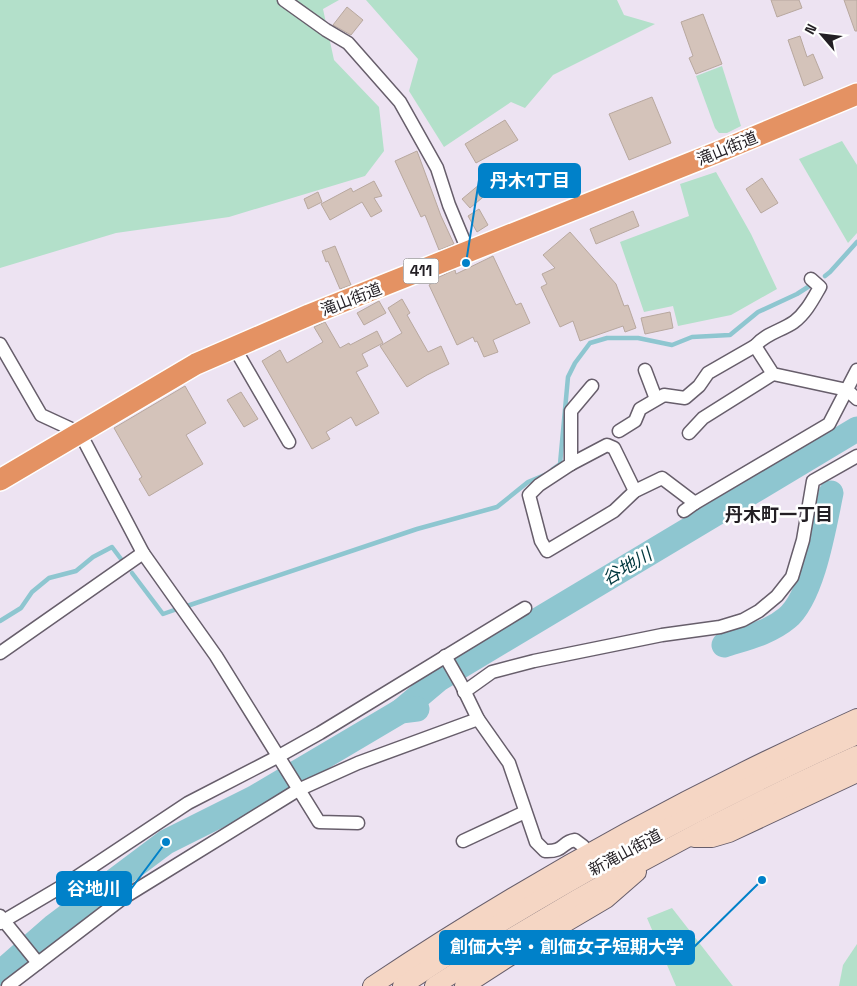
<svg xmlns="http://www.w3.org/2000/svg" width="857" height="986" font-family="'Space Grotesk','Noto Sans JP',sans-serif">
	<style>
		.green { fill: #b3e0ca }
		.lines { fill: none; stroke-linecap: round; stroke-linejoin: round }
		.stream { stroke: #8ec6d0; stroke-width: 4.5 }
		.river { stroke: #8ec6d0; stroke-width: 25 }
		.building { fill: #d4c3ba; stroke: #b8a89f }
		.minor-casing { stroke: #675e6b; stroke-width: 15 }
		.secondary-casing { stroke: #675e6b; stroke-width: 20 }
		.trunk-casing { stroke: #fff; stroke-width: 24 }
		.minor { stroke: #fff; stroke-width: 12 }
		.secondary { stroke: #f5d6c4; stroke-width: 18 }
		.trunk { stroke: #e49263; stroke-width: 21 }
		.labels { text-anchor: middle; stroke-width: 5; stroke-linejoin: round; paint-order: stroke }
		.shield { fill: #fff; stroke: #656266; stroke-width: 1 }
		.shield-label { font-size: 15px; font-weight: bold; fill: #231f24 }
		.street-label { font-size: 16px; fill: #231f24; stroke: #fff }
		.neighbourhood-label { font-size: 18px; font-weight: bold; fill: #231f24; stroke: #fff }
		.water-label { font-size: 18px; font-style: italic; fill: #00373e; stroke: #fff }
		.leader { fill: none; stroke: #0081c9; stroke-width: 2 }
		.callout-dot { fill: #0081c9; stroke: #fff; stroke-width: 2 }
		.callout { fill: #0081c9; stroke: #0081c9; stroke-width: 2 }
		.callout-label { font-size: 18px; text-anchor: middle; font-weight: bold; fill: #fff }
	</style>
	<rect width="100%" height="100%" fill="#ede3f2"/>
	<g class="green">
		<polygon points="0,0 339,0 323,9 334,60 379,107 384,151 365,176 229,217 116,233 0,268"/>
		<polygon points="366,0 617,0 624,15 655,24 553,75 525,108 511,102 444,147 409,91 418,59"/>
		<polygon points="722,66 741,126 727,133 719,133 715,128 696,76"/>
		<polygon points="842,141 857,165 857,233 848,243 799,159"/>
		<polygon points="716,172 751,234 777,289 731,315 678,326 673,306 644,312 620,242 689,216 680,184"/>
		<polygon points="672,908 732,985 733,986 676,986 647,918"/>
		<polygon points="857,944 857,986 839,986 843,965"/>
	</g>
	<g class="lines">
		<g class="stream">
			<polyline points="825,276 830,272 857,242"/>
			<polyline points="553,469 560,464 568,377 575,363 590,343 607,338 638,338 672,345 692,337 730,335 758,312 797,294 811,285"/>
			<polyline points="132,573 163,614 180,608"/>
			<polyline points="187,606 417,529 497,507 528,482 547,474"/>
			<polyline points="0,621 21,608 32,592 49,578 76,571 93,557 112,547 124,563"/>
		</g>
		<g class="river">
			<path d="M724 645C746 638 769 633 787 618 813 596 824 526 831 493"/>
			<polyline points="401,711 439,679 857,429"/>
			<polyline points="0,973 54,926 166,842 254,798 401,711 417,709"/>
		</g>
	</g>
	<g class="building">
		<polygon points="771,0 799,0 802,8 777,17"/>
		<polygon points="844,0 857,0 857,31 855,31"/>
		<polygon points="347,7 363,20 351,35 333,25"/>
		<polygon points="703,14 722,64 696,74 689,58 693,56 681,22"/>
		<polygon points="800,36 807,57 813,54 823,78 804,86 788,40"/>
		<polygon points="652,97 671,143 629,160 609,114"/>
		<polygon points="505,120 518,140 476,163 465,144"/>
		<polygon points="417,151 441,216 454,244 439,250 425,215 421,217 395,161"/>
		<polygon points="762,178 778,203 761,213 746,189"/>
		<polygon points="486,179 494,188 470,208 462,199"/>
		<polygon points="374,181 382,196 374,198 382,211 371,217 362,202 330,220 321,204 351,188 353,192"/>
		<polygon points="318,192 322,202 308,209 304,199"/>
		<polygon points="479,209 488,225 477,232 468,216"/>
		<polygon points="633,211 639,226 596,244 590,229"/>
		<polygon points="570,232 616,284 624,306 628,305 636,328 625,332 623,326 580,341 573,321 560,327 541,287 547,284 542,274 555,268 543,255"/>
		<polygon points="335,246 351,285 340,289 328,261 326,262 322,251"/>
		<polygon points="493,256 516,305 521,303 530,323 493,340 498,352 484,357 477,341 475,342 473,337 457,345 429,285 438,280 437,278 452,271 455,270 456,274"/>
		<polygon points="402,299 410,313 407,315 428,352 441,346 449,364 427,375 407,387 380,346 402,333 388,308"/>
		<polygon points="379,301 386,313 364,325 357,313"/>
		<polygon points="670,312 673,328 645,334 641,318"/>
		<polygon points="325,322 340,348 349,343 350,345 377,331 383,343 362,354 368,366 356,372 379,413 356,426 351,417 326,432 330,439 312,449 262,361 280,350 287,363 323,342 314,327"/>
		<polygon points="185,386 206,423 186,435 203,464 149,496 139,479 142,477 114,428"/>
		<polygon points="241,392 258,419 244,427 227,400"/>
	</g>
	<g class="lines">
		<g class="minor-casing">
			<g id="minor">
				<polyline points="284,0 326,30 348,43 400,102 437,168 449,205 469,253"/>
				<path d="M811 279 820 287C813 299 806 313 794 322 781 331 766 333 755 346L773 374 847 390 857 399"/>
				<polyline points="0,344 41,415 80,433 143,553 216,656 319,822 358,823"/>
				<polyline points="234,347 289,442"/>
				<polyline points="645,370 656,399"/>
				<polyline points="592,386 571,411 571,464 539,485 529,495 541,541 547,551 614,511 635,491 662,478 695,503 829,424 857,370"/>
				<polyline points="619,431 635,421 640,409 664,395 685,398 699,386 708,373 755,346"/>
				<polyline points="689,433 703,418 773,374"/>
				<polyline points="571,464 607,445 614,448 635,491"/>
				<polyline points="684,511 695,503"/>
				<polyline points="0,653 143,553"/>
				<path d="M445 656 461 684 478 719 509 763 536 842 545 851C565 852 561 842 575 840L583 846 586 855"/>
				<polyline points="464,692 492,672 534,661 662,635 720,627 743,620 759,611 777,596 792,577 803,540 813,481 857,456"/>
				<polyline points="463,841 525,812"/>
				<polyline points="0,916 38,963"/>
				<polyline points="0,923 66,884 188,803 279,756 320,733 525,608"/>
				<polyline points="8,986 123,898 298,790 358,763 478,719"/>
			</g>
		</g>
		<g class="secondary-casing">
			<g id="secondary">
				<polyline points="694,838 712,838 729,833 857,773"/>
				<path d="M372 986C526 883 688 794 857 718"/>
				<path d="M402 986C545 890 700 807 857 735"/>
				<path d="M434 986C569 899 710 821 857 755"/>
				<polyline points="464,986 523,948 606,899 637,872"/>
			</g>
		</g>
		<g class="trunk-casing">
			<polyline id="trunk" points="0,480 196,364 309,315 718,152 857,94"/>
		</g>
		<use href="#minor" class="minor"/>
		<use href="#secondary" class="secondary"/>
		<use href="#trunk" class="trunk"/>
	</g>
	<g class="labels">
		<rect class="shield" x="403.5" y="258.5" width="35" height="25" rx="4"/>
		<g class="shield-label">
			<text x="421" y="276">411</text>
		</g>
		<g class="street-label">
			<text transform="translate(727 148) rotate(-22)" y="6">滝山街道</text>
			<text transform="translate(351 299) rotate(-21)" y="6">滝山街道</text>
			<text transform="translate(625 852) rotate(-28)" y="6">新滝山街道</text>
		</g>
		<g class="neighbourhood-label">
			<text x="779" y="521">丹木町一丁目</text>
		</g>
		<g class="water-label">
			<text transform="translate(627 567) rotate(-31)" y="6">谷地川</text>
		</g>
	</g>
	<path class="leader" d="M466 263L479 180M166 842L131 889M762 880L694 947"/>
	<g class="callout-dot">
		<circle cx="466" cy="263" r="5"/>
		<circle cx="166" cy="842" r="5"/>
		<circle cx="762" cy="880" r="5"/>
	</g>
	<g class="callout">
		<rect x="479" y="164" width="101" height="33" rx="5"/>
		<rect x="57" y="872" width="74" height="33" rx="5"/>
		<rect x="440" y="931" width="254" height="33" rx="5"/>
	</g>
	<g class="callout-label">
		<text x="530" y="187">丹木1丁目</text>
		<text x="94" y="895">谷地川</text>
		<text x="567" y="953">創価大学・創価女子短期大学</text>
	</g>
	<g transform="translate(822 35) rotate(298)" stroke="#ffffff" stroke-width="4" paint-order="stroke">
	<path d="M0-4L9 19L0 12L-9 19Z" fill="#231f24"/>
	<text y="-8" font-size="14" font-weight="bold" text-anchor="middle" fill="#231f24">N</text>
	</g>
</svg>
